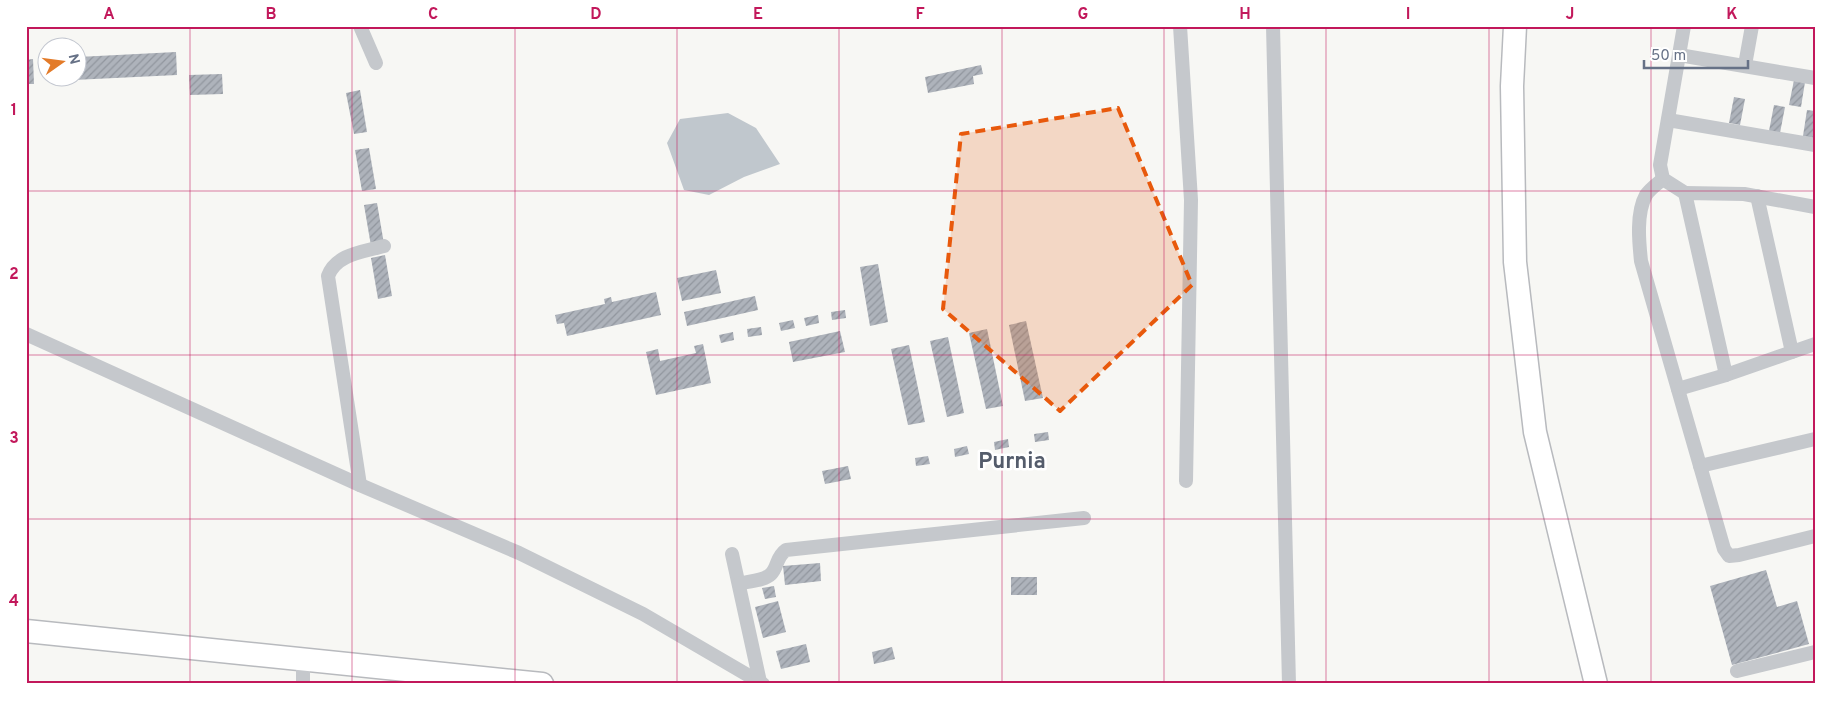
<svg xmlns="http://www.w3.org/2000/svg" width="1841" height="710" font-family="Overpass,sans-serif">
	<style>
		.water { fill: #c0c7cd }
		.building { fill: url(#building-hatch) }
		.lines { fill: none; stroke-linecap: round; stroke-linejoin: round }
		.trunk-casing { stroke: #b8babe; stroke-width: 25 }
		.minor { stroke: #c5c8cc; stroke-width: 14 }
		.trunk { stroke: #fff; stroke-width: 22 }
		.marked { fill: #e8590c; fill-opacity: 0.2; stroke: #e8590c; stroke-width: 4; stroke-dasharray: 10 6; stroke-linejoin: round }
		.grid { fill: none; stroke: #c2185b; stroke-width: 1; stroke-opacity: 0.55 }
		.labels { text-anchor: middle; stroke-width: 5; stroke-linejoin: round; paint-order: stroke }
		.town-label { font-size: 22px; font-weight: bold; fill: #545c6b; stroke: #fff }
		.neatline { fill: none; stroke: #c2185b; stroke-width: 2 }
		.grid-label { font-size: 16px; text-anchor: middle; font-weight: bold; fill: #c2185b }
	</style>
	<defs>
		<pattern id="building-hatch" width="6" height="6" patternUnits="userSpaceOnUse" patternTransform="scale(1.25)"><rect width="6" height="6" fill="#aeb3bb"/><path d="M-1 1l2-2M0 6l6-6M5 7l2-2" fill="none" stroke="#91969e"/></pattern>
	</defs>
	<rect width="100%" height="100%" fill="#f7f7f4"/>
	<polygon class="water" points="728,113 756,128 780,164 744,177 709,195 684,190 667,143 680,119"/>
	<g class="building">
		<polygon points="176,52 177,75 53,81 53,78 78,78 78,57"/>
		<polygon points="33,59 34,84 26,84 26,60"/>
		<polygon points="981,65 983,74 973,76 974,84 928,93 925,77"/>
		<polygon points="222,74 223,94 190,95 189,75"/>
		<polygon points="1794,80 1805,82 1801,107 1789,105"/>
		<polygon points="360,90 367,132 354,134 346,93"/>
		<polygon points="1734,97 1745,99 1740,125 1729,123"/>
		<polygon points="1774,105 1785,107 1780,133 1769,131"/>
		<polygon points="1807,110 1815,111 1814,138 1803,136"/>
		<polygon points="369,148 376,189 362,191 355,150"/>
		<polygon points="377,203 384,244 371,246 364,205"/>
		<polygon points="385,255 392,296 378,299 371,258"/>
		<polygon points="878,264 888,322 870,326 860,267"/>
		<polygon points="716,270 721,293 682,301 677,278"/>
		<polygon points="656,292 661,315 567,336 564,323 557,324 555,315 605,304 604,299 611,297 612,302"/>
		<polygon points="755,296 758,310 687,326 684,312"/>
		<polygon points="845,310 846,318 832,320 831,312"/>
		<polygon points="818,315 819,323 806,326 804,318"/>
		<polygon points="793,320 795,328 781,331 779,323"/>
		<polygon points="1026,321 1043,398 1025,401 1009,325"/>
		<polygon points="761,327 762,335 748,337 747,329"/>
		<polygon points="987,329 1003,406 986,409 969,333"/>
		<polygon points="840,331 845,352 793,362 789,342"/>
		<polygon points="733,332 734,340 721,343 719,335"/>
		<polygon points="948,337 964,413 947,417 930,341"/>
		<polygon points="703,344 711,383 656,395 646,352 658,349 660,361 696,353 694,346"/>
		<polygon points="909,345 925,422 908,425 891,349"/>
		<polygon points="1048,432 1049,440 1035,442 1034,434"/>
		<polygon points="1008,439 1009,447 995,450 994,442"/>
		<polygon points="967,446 969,454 955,457 954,449"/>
		<polygon points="928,456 930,464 916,466 915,458"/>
		<polygon points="848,466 851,479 825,484 822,471"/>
		<polygon points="820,563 821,581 785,585 783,566"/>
		<polygon points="1766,570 1777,607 1797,601 1809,644 1732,665 1710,586"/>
		<rect x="1011" y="577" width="26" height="18"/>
		<polygon points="774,586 776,597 765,599 762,588"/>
		<polygon points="778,601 786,632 763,638 755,607"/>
		<polygon points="806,644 810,662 781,669 776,651"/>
		<polygon points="892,647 895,659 874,664 872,652"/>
	</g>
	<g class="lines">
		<g class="trunk-casing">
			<g id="trunk">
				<polyline points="1515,26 1512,86 1515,262 1535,432 1596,684"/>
				<polyline points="26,631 542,684"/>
			</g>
		</g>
		<g class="minor">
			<polyline points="360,26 376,63"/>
			<polyline points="1180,26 1191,200 1186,481"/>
			<polyline points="1273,26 1289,684"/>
			<polyline points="1684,26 1679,55 1815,78"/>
			<polyline points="1679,55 1660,165 1663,179 1685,193"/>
			<polyline points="1745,65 1752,26"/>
			<polyline points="1668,120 1815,145"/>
			<path d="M1663 179C1657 184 1650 189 1646 195 1636 213 1639 242 1641 261L1724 549 1729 556 1739 555 1815 536"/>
			<polyline points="1757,196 1792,352"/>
			<polyline points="1815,207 1744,194 1685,193 1726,375 1815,344"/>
			<polyline points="26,334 360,485 519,553 643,614 763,684"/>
			<polyline points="1678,389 1726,375"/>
			<polyline points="1700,466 1815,439"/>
			<path d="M360 485 328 276C336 254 363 252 384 246"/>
			<polyline points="732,554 760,682"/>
			<path d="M739 584C748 581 764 581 771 574 778 567 776 557 786 550L1084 518"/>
			<polyline points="303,658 303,684"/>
			<polyline points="1737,671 1815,652"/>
		</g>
		<use href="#trunk" class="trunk"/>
	</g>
	<path class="marked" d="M1118 108 1192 285 1060 411 943 309 961 134Z"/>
	<path class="grid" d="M190 26V684M352 26V684M515 26V684M677 26V684M839 26V684M1002 26V684M1164 26V684M1326 26V684M1489 26V684M1651 26V684M26 191H1815M26 355H1815M26 519H1815"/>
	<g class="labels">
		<g class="town-label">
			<text x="1012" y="468">Purnia</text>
		</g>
	</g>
	<rect width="1841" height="710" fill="none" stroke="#ffffff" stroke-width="55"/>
	<g transform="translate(62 62) rotate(76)"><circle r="24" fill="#ffffff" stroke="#c2c6cf"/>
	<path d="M0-4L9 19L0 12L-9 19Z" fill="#e37b29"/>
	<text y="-8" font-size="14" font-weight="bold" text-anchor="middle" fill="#667186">N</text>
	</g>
	<path d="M1644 60v8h104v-8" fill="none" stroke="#667186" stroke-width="2.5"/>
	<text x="1651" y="60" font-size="15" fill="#667186" stroke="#ffffff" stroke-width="4" paint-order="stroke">50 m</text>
	<rect x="28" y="28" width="1786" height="654" class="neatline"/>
	<g class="grid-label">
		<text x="109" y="19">A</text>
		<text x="271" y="19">B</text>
		<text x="433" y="19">C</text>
		<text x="596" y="19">D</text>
		<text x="758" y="19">E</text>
		<text x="920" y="19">F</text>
		<text x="1083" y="19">G</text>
		<text x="1245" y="19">H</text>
		<text x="1408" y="19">I</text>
		<text x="1570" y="19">J</text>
		<text x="1732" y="19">K</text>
		<text x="14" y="115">1</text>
		<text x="14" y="279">2</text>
		<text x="14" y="443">3</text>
		<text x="14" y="606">4</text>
	</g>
</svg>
